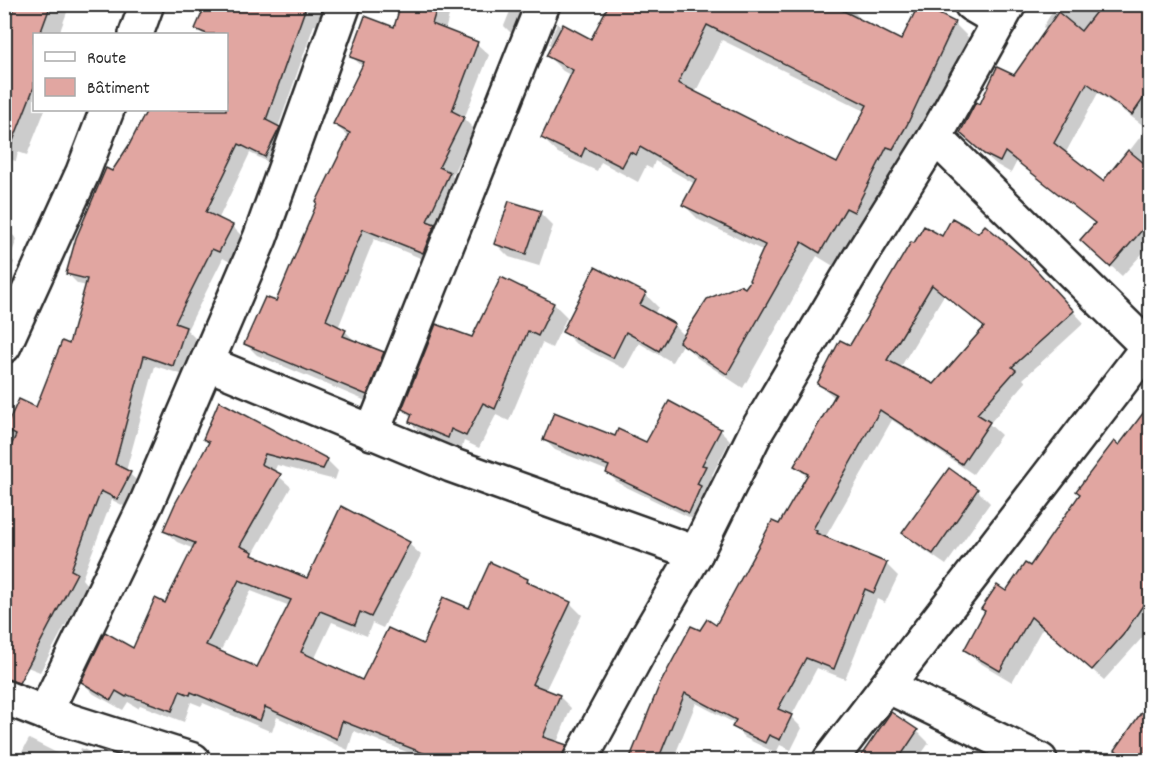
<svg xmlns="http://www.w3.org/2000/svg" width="1155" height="765" font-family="Dekko,sans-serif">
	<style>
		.shadow { fill: #0003; fill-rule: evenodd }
		.building { fill: #e1a6a1; stroke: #2b2b2b; stroke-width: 1.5; fill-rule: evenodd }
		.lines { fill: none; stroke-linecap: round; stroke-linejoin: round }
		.minor-casing { stroke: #2b2b2b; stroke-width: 38 }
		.minor { stroke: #fff; stroke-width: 33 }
	</style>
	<rect width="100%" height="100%" fill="#fff"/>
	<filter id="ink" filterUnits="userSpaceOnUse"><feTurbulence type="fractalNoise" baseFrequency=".0167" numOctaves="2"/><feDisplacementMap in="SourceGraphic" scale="12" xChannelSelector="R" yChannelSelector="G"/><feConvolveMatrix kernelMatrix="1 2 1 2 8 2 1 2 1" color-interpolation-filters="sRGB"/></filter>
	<g filter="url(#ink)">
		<g class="shadow">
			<polygon points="4,4 70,4 59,34 34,34 34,110 45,110 27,155 18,152 16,161 4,158"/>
			<polygon points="208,4 334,4 325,29 314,25 278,128 290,139 276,166 250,153 218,220 232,226 243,237 230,262 223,258 187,330 196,339 184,375 155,366 126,471 141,484 128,508 112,500 82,579 87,585 40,672 4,658 4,434 20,401 37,409 70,346 87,286 78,284 68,274 112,173 131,145 148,110 226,110 226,34 203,34 197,29"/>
			<polygon points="403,4 452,4 445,31 477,44 489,55 464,119 474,129 452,176 461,185 435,264 374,239 338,328 345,331 358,344 383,353 395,365 378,406 257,355 246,344 276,303 349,137 334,124 363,67 352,57 395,29"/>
			<polygon points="513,4 521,4 528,12 519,36 510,32 504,26"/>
			<path d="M611 4H834L855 13 865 23 902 42 954 23 970 39 922 141 870 227 862 222 835 267 817 256 743 388 696 357 683 343 672 362 639 343 625 369 576 344 564 332 595 269 645 294 658 307 654 314 674 325 685 336 746 290 752 281 764 251 699 220 684 205 695 184 655 161 652 169 646 166 638 182 601 162 597 171 558 153 542 138 572 76 563 71 548 56 552 47 549 44 557 23 592 41ZM722 40 865 111 837 165 695 93Z"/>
			<path d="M1057 4H1150V245L1122 276 1094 251 1096 225 1017 161 1011 173 997 165 973 144 981 106 1014 76 1047 31 1043 27ZM1098 93 1147 128 1104 184 1065 154Z"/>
			<polygon points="540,213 553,226 539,266 509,257 496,244"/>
			<polygon points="4,227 17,239 10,258 14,262 4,290"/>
			<path d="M942 238 1041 277 1084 323 1023 379 1026 382 989 424 1001 435 973 474 892 420 825 538 886 564 898 576 885 603 877 599 845 679 817 668 791 717 802 728 791 750 780 745 776 753 745 738 734 727 736 724 696 703 673 760H631L660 687 701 632 716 627 780 526 807 477 796 466 835 398 819 384ZM944 295 985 328 934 385 900 368Z"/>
			<polygon points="502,279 554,304 567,317 552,348 542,343 509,421 496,415 479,448 464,441 461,450 423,435 410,422 412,418 403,409 473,339"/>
			<polygon points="1150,408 1150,629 1104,680 1043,627 1012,682 977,661 966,649 1006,593 1030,568"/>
			<polygon points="720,430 730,440 712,475 715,478 699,522 618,483 608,473 608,471 555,450 545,440 615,438 647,444"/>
			<path d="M205 438 327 460 338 471 335 480 277 465 274 472 291 487 253 554 257 558 308 580 341 508 409 544 421 555 383 628 372 623 367 636 332 622 314 660 363 682 423 646 470 610 527 580 533 586 571 604 582 615 545 691 559 696 571 708 556 745 564 753 561 760H427L354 731 348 750 277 717 272 732 203 703 201 706 191 702 184 722 140 705 138 708 128 702 123 710 94 694 82 682 133 650 166 605 194 549 177 542 165 531 210 443ZM251 591 290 606 258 669 220 652Z"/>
			<polygon points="977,490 990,503 946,565 917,545 904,532"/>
			<polygon points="1150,699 1150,760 1128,760 1117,750 1150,704 1148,702"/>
			<polygon points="891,714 917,731 929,743 917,760 860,760"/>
			<polygon points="29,739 71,760 18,760"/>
			<polygon points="81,748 107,760 108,760 76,760"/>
		</g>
		<g class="building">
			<polygon points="15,4 51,4 40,34 34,34 34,87 6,159 4,158 4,34"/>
			<polygon points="206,4 307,4 266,120 280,127 265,157 239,144 206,212 233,225 219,252 212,249 175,323 186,327 173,366 144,356 115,464 131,472 117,499 101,491 71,570 77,573 19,683 4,679 4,461 16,435 5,429 19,399 36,407 62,341 69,344 87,279 66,274 76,238 106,168 112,171 129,145 147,110 226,110 226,34 207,34 195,29"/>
			<polygon points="401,4 438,4 432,24 478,42 452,111 464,117 439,167 450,172 427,221 435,224 423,253 363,229 326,320 346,330 343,336 384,352 367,395 244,344 265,297 276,301 317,203 316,202 350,133 333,124 364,62 350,57 365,16 394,27"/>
			<path d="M609 4H830L901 40 919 4 955 22 907 125 893 149 887 147 854 212 846 208 820 253 802 242 727 374 679 342 707 299 740 285 745 288 750 281 749 280 765 245 682 205 696 179 640 147 636 155 630 152 622 167 585 148 581 157 541 138 573 70 546 56 563 24 591 39ZM707 25 867 105 837 163 678 83Z"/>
			<polygon points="1102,4 1150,4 1150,89 1132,115 1087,83 1054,143 1103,181 1128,150 1150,168 1150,221 1110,267 1080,240 1095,223 1005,152 1000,162 984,154 960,133 976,102 980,104 997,67 1014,75 1058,12 1081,31"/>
			<polygon points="509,201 541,211 526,254 494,244"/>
			<path d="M952 218 978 233 985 225 1030 263 1074 311 1012 367 1016 370 977 414 990 422 962 464 880 410 813 529 817 531 816 533 887 563 874 593 865 589 834 669 806 658 778 709 792 715 780 740 769 735 765 743 732 727 736 720 685 693 658 760H629L659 686 691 626 700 630 707 619 716 625 772 521 779 524 808 474 794 466 836 394 817 384 840 340 850 345 911 242 914 243 924 226 942 236ZM932 285 984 327 934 384 887 360Z"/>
			<polygon points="595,267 646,293 640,305 675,324 659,351 626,332 613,358 562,332"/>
			<polygon points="501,277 554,303 538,336 528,331 495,409 483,403 466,436 451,429 448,438 409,422 412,414 402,409 436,324 472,337"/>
			<path d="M219 401 328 459 323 469 265 454 261 464 281 474 240 546 253 552 252 555 307 578 341 506 410 542 371 617 360 612 355 625 320 611 301 652 362 680 388 628 423 644 443 597 469 608 490 562 528 579 527 582 571 602 532 684 560 695 543 737 567 745 561 760H441L342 721 337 739 265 707 260 721 191 692 190 695 180 691 172 711 128 695 126 697 116 691 111 700 81 682 105 632 133 648 155 598 165 603 195 543 163 531 175 504 209 442 203 439ZM239 580 291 600 257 667 206 645Z"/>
			<polygon points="669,401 721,429 702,465 706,466 697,484 701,486 689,513 606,473 609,466 543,440 554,412 615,436 618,429 646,442"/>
			<polygon points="1150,404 1150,595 1123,635 1092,670 1031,617 1000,671 964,650 985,611 981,609 997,585 1006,591 1025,563 1030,566 1080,494 1076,491 1114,441 1119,445"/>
			<polygon points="949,468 978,489 933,554 902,533"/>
			<polygon points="1150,700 1150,760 1130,760 1115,750"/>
			<polygon points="891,712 918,730 898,760 858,760"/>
		</g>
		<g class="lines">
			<g class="minor-casing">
				<g id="minor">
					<polyline points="971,4 1000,21"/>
					<polyline points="136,34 147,4"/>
					<polyline points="935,137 1148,347"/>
					<polyline points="4,346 83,172 107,110"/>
					<polyline points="207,363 451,465 696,553 756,432 862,254 935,137 1009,4"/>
					<polyline points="372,433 543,4"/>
					<polyline points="887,686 1040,760"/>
					<polyline points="4,697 45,713 193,760"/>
					<polyline points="45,713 146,504 260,238 344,4"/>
					<polyline points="580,760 648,635 696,553"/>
					<polyline points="830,760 1150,344"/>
				</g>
			</g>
			<use href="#minor" class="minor"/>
		</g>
	</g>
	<rect width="1155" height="765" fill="none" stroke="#fff" stroke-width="24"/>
	<rect x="12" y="12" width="1131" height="741" fill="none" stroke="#2b2b2b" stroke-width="2" filter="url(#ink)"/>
	<rect x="33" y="33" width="195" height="78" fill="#ffffff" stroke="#aaaaaa" stroke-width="1.5"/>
	<rect x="45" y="52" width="30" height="9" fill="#ffffff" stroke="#aaaaaa" stroke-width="1.5"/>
	<text x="87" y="63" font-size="18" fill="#2b2b2b">Route</text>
	<rect x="45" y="78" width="30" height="18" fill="#e1a6a1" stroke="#aaaaaa" stroke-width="1.5"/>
	<text x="87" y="93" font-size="18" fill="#2b2b2b">Bâtiment</text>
</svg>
